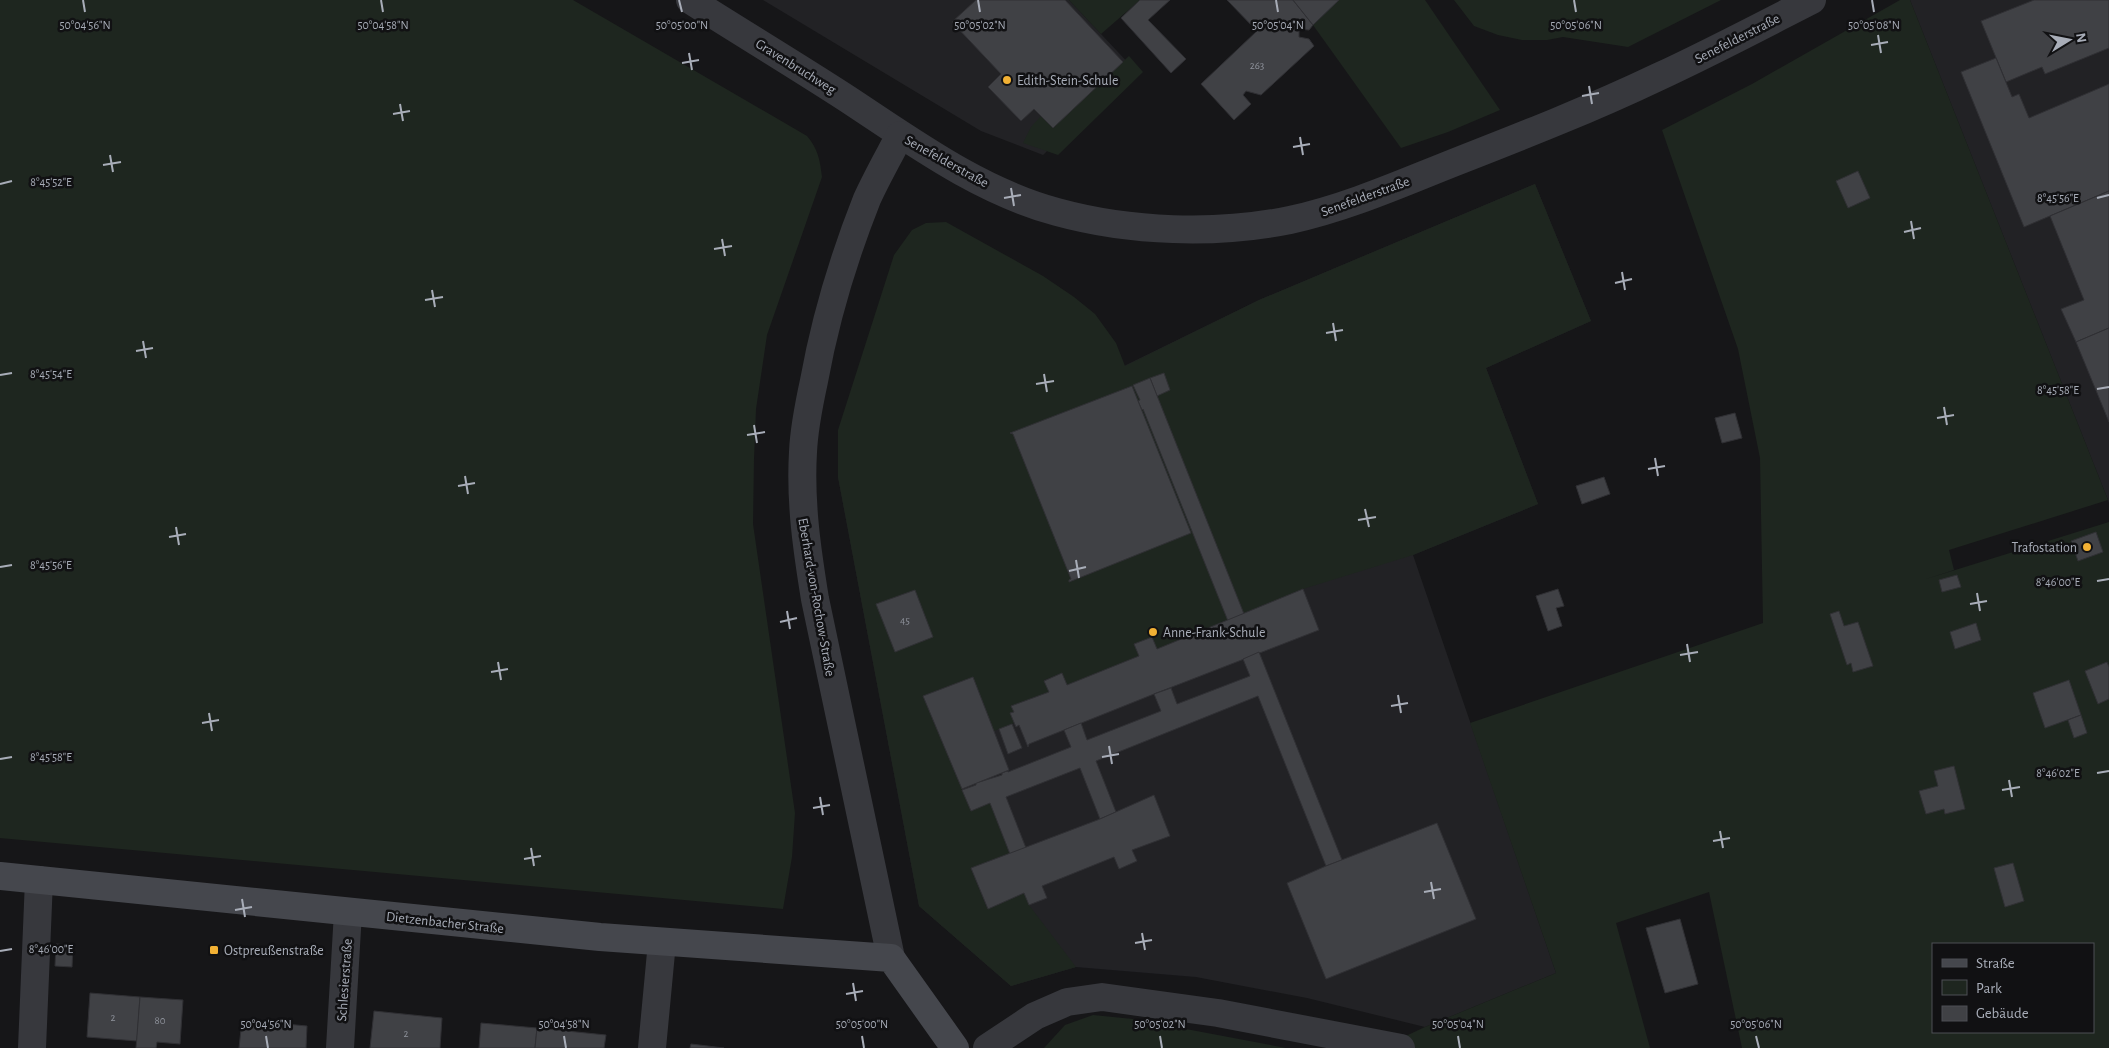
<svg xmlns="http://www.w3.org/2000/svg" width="2109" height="1048" font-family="'Alegreya Sans',sans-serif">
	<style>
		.built { fill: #222225 }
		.green { fill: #1e261f; fill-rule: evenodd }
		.building { fill: #404145; stroke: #303034 }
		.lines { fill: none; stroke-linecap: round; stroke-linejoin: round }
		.street { stroke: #37383d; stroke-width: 28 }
		.secondary { stroke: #45474d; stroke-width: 28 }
		.ticks { fill: none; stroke: #a8adb8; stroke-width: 2 }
		.poi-dot { fill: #f2b134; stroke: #111113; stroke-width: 2 }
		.labels { text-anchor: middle; stroke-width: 5; stroke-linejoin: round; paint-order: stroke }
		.number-label { font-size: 11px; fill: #8e929b }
		.street-label { font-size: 14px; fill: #a8adb8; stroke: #111113 }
		.poi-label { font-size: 14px; fill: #a8adb8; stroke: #111113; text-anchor: start }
		.ticks-label { font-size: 12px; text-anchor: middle; fill: #a8adb8; stroke: #111113; stroke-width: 5; stroke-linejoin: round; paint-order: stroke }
	</style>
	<rect width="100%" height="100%" fill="#161618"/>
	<g class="built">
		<polygon points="763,0 1069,0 1133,68 1043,155 981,131"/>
		<polygon points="1910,0 2109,0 2109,503 2108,500"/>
		<polygon points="1535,184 1591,321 1486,368 1538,504 1413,555 1556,973 1425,1027 1307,998 1196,977 1076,967 1011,986 919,906 838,477 1049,397 1124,366 1259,300"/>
	</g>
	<g class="green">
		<path d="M0 0H573L807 136C818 149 820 160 822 177L767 335 756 409 754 459 753 524 795 813 792 857 783 909 0 838Z"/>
		<polygon points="1069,0 1140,0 1101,34"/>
		<polygon points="1339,0 1425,0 1500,110 1448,132 1401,148 1313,25"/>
		<polygon points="1454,0 1721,0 1628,47 1563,37 1547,40 1522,40 1498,35 1474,26"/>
		<path d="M1900 0H1910L2108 500 1949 550 1954 570 1923 580 2109 522V1048H1742L1709 892 1616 923 1650 1048H1380L1425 1027 1556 973 1470 723 1763 623 1760 458 1738 349 1662 130 1752 84ZM1933 944H2093V1032H1933Z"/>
		<polygon points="1129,56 1143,72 1058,155 1023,143 1031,127 1041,116 1053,128"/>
		<polygon points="1535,184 1591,321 1486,368 1538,504 1413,555 1303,589 1157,649 1152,637 1134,644 1139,656 1067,685 1062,673 1044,680 1049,692 1012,706 1014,712 1010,713 1014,723 994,731 973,677 923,696 971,811 990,803 1010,854 971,869 987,908 1024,893 1029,905 1076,967 1011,986 919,906 838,477 838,430 894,255 912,230 926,223 946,222 1043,276 1074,297 1095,314 1116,343 1125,366 1259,300"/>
		<polygon points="1093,1015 1133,1019 1286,1048 1044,1048 1065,1025"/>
	</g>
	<g class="building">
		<polygon points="976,0 1065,0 1123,62 1053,128 1034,109 1021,121 988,87 1001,74 952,22"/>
		<polygon points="1140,0 1170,0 1148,20 1186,59 1171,73 1121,18"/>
		<polygon points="1227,0 1293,0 1313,25 1309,30 1299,29 1299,37 1309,39 1314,46 1261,95 1246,91 1243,95 1251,104 1234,120 1201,84 1257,31"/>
		<polygon points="1293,0 1339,0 1313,25"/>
		<polygon points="2034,0 2109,0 2109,48 2045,74 2042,67 2006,82 1981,21"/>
		<polygon points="1996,58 2012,97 2019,94 2029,118 2109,84 2109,191 2024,227 1961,72"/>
		<polygon points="1858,171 1870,198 1848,208 1836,181"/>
		<polygon points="2109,191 2109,328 2076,342 2061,309 2084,300 2050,216"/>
		<polygon points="2109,328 2109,422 2076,342"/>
		<polygon points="1164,373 1170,390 1157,396 1150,378"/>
		<polygon points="1150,378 1244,614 1228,621 1143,409 1142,410 1138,401 1140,400 1133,385"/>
		<polygon points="1132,386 1191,533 1069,582 1069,580 1071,579 1013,434 1010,433"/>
		<polygon points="1735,413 1742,438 1722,443 1715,418"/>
		<polygon points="1604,477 1610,494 1582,504 1576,486"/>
		<polygon points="2096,532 2103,552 2078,561 2071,541"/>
		<polygon points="1957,575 1961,587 1942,592 1939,580"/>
		<polygon points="1303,589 1319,630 1154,694 1029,744 1028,747 1019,725 1016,727 1010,713 1014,712 1011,706 1049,692 1044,681 1062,673 1067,685 1139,656 1134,644 1152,637 1157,649"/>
		<polygon points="1558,589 1564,606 1556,608 1562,626 1548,631 1536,596"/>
		<polygon points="915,590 933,637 895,652 876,604"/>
		<polygon points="1839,611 1844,626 1858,622 1873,666 1853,672 1851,663 1847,665 1830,614"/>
		<polygon points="1976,623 1981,640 1955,649 1950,632"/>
		<polygon points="1259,652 1342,860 1326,866 1258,696 1096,761 1116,812 1100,819 1080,768 1006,797 1026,848 1010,854 990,803 971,811 962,790 976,785 976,783 1002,775 1002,773 1007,771 1008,772 1071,747 1064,730 1081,723 1087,740 1161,711 1154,694 1171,688 1177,704 1250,676 1243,659"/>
		<polygon points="2107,662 2109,667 2109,699 2098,704 2085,671"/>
		<polygon points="973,677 1009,770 962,789 923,696"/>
		<polygon points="2069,680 2081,715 2045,728 2033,693"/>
		<polygon points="2081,715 2087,733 2074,738 2068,720"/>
		<polygon points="1012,724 1022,748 1008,754 999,729"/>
		<polygon points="1954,766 1965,809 1945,814 1944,809 1926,814 1919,791 1938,786 1934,771"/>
		<polygon points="1154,795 1170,836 1132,850 1137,861 1119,869 1114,857 1042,886 1047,898 1029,905 1024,893 988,909 971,868 1100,819"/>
		<polygon points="1437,823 1476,919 1326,979 1287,883 1326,866"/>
		<polygon points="2013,863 2024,901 2005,907 1994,868"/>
		<polygon points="1680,919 1698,984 1665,993 1646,928"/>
		<polygon points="56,944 73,945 72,967 55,966"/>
		<polygon points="90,993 140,997 137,1041 87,1037"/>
		<polygon points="140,997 183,1000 180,1044 157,1042 156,1048 136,1048"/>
		<polygon points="374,1011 442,1018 440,1048 370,1048"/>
		<polygon points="242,1020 307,1026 306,1048 239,1048"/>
		<polygon points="481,1023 537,1028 535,1048 479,1048"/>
		<polygon points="537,1028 606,1035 604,1048 535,1048"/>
		<polygon points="691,1044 724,1048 690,1048"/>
	</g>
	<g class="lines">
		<g class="street">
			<path d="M690 0C742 33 795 65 846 98 913 142 979 191 1057 212 1130 232 1216 235 1290 220 1346 208 1400 184 1453 163 1522 136 1591 109 1658 77 1710 53 1761 26 1812 0"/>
			<path d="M891 958 815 599C807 550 800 502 803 452 804 428 809 404 814 381 825 320 844 257 867 199 877 177 889 156 900 135"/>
			<polyline points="32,1048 39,880"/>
			<polyline points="340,1048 348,912"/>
			<polyline points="652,1048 662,942"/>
			<polyline points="987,1048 1035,1016 1067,1002 1102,997 1218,1013 1401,1048"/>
		</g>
		<polyline class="secondary" points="0,876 600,937 891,958 955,1048"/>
	</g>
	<path class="ticks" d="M83 0 85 12M381 0 383 12M679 0 682 12M978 0 980 12M1276 0 1278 12M1574 0 1576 12M1872 0 1874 12M1878 35 1881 53M1871 45 1888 42M689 53 692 70M682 63 699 60M1589 86 1592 104M1582 96 1599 93M400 104 403 121M393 114 410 111M1300 137 1303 155M1293 147 1310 144M110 155 113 172M103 165 121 162M0 184 12 181M1011 188 1014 206M1004 198 1021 195M2097 198 2109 195M1911 221 1914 239M1904 232 1921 228M722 239 725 256M714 249 732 246M1622 272 1625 290M1615 283 1632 279M432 290 435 307M425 300 443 297M1333 323 1336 341M1326 333 1343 330M143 341 146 358M136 351 153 348M1044 374 1047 392M0 375 12 373M1036 384 1054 381M2097 389 2109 387M1944 407 1947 425M1937 418 1954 415M754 425 757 443M747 435 765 432M1655 458 1658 476M1648 469 1665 466M465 476 468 494M458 486 475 483M1365 509 1369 527M1358 520 1376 517M176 527 179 545M169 537 186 534M1076 560 1079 578M0 567 12 565M1069 571 1086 567M2097 581 2109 579M1977 593 1980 611M1970 604 1987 601M787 611 790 629M780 622 797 618M1687 644 1690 662M1680 655 1698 652M498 662 501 680M491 672 508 669M1398 695 1401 713M1391 706 1408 703M209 713 212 731M202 723 219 720M1109 746 1112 764M1102 757 1119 754M0 759 12 757M2097 773 2109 771M2009 780 2012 797M2002 790 2020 787M820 797 823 815M813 808 830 805M1720 831 1723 848M1713 841 1730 838M531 848 534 866M524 859 541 856M1431 882 1434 899M1424 892 1441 889M242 899 245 917M235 910 252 907M1142 933 1145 950M1135 943 1152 940M0 951 12 949M853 983 856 1001M846 994 863 991M266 1036 268 1048M564 1036 566 1048M862 1036 864 1048M1160 1036 1162 1048M1458 1036 1460 1048M1756 1036 1759 1048"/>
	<g class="poi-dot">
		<circle cx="1007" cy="80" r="5"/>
		<circle cx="2087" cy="547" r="5"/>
		<circle cx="1153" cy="632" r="5"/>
		<rect x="209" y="945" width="10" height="10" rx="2.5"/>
	</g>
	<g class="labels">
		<g class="number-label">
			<text x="1257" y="69">263</text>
			<text x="905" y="624">45</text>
			<text x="113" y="1021">2</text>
			<text x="160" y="1024">80</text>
			<text x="406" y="1037">2</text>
		</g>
		<g class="street-label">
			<text transform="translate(1737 38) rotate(-27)" y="5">Senefelderstraße</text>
			<text transform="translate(796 66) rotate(32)" y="5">Gravenbruchweg</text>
			<text transform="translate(947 161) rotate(29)" y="5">Senefelderstraße</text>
			<text transform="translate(1365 196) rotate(-20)" y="5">Senefelderstraße</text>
			<text transform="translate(817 597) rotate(80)" y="5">Eberhard-von-Rochow-Straße</text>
			<text transform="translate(445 922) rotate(6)" y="5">Dietzenbacher Straße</text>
			<text transform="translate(344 980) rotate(-86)" y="5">Schlesierstraße</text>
		</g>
		<g class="poi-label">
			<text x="1017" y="85">Edith-Stein-Schule</text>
			<text x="2077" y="552" text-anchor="end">Trafostation</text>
			<text x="1163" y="637">Anne-Frank-Schule</text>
			<text x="224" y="955">Ostpreußenstraße</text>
		</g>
	</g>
	<g class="ticks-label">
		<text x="85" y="29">50°04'56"N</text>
		<text x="383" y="29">50°04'58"N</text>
		<text x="682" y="29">50°05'00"N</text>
		<text x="980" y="29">50°05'02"N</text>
		<text x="1278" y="29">50°05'04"N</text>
		<text x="1576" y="29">50°05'06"N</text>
		<text x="1874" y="29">50°05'08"N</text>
		<text x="51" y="186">8°45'52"E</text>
		<text x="2058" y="202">8°45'56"E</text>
		<text x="51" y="378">8°45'54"E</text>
		<text x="2058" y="394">8°45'58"E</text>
		<text x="51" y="569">8°45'56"E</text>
		<text x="2058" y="586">8°46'00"E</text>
		<text x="51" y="761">8°45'58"E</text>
		<text x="2058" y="777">8°46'02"E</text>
		<text x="51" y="953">8°46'00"E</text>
		<text x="266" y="1028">50°04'56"N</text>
		<text x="564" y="1028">50°04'58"N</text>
		<text x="862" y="1028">50°05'00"N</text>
		<text x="1160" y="1028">50°05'02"N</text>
		<text x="1458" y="1028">50°05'04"N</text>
		<text x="1756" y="1028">50°05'06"N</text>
	</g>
	<rect x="1932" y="943" width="162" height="90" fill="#111113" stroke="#4d4f55"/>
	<rect x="1942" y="959" width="25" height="8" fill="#45474d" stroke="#4d4f55"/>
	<text x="1976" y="968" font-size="15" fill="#a8adb8">Straße</text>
	<rect x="1942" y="980" width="25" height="15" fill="#1e261f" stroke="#4d4f55"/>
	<text x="1976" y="993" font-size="15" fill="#a8adb8">Park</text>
	<rect x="1942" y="1006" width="25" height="15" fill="#404145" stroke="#4d4f55"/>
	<text x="1976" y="1018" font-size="15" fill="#a8adb8">Gebäude</text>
	<g transform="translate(2069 40) rotate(80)" stroke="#111113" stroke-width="4" paint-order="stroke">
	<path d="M0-4L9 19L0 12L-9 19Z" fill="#a8adb8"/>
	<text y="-8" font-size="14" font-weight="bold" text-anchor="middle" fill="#a8adb8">N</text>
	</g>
</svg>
